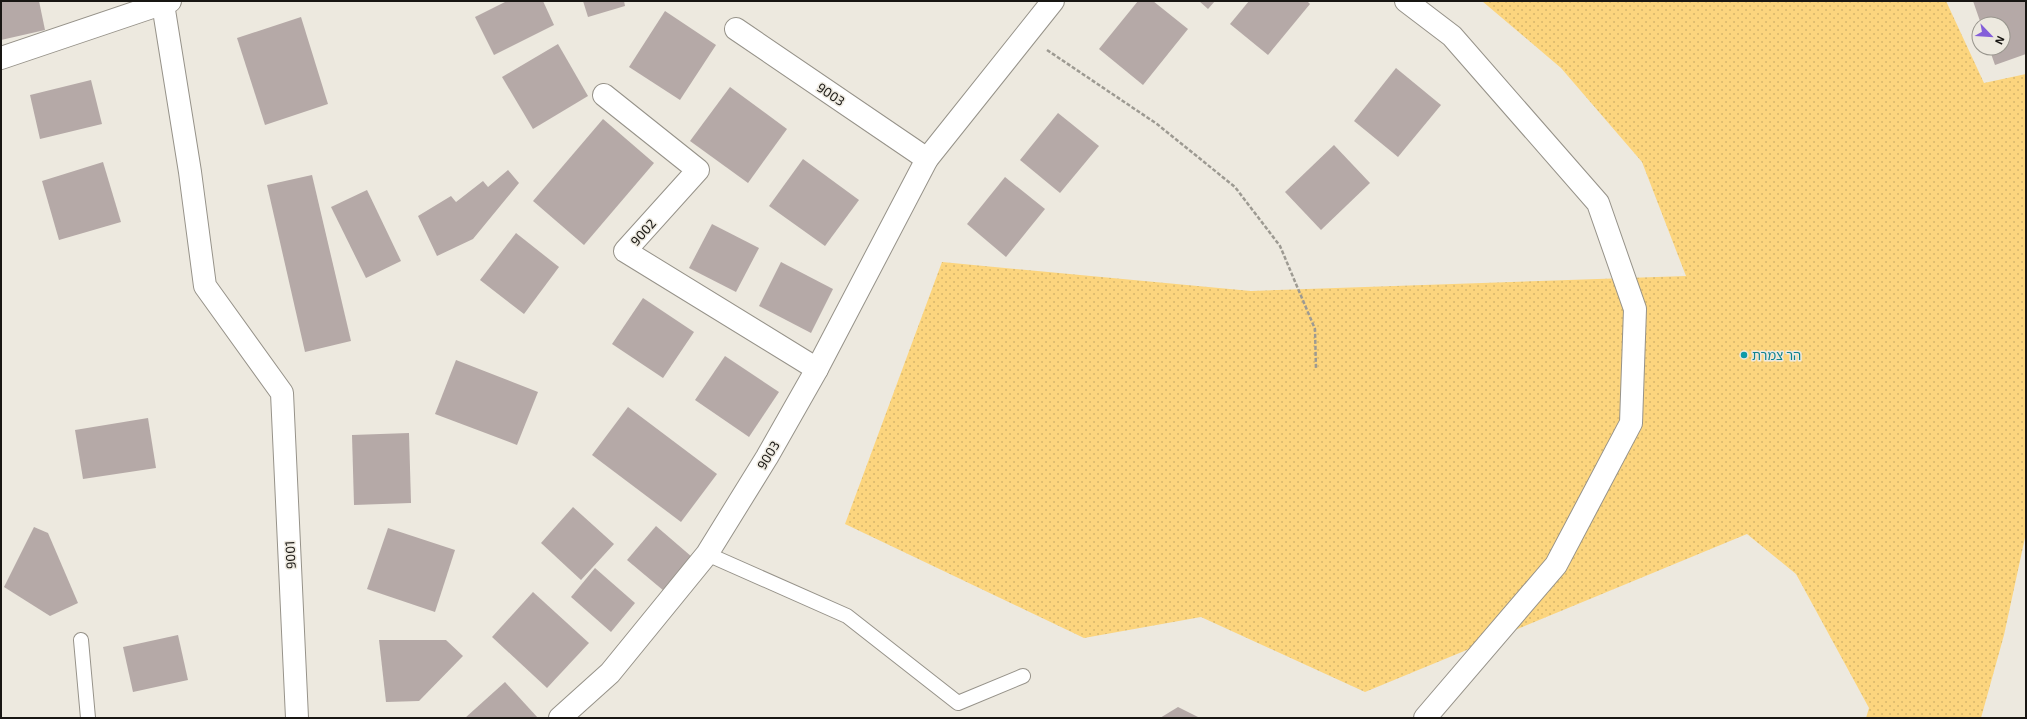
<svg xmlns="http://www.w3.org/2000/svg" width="2027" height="719" font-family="'Exo 2','Noto Sans Hebrew',sans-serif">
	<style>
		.grass { fill: url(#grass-dots) }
		.building { fill: #b5a9a7 }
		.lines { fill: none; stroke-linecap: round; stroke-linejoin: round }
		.lane-casing { stroke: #969289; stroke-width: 16 }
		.street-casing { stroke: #969289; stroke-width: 24 }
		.path { stroke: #9d9a92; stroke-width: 2.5; stroke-dasharray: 4 2; stroke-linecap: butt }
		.lane { stroke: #fff; stroke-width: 14 }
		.street { stroke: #fff; stroke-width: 22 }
		.culture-dot { fill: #0f9aa8; stroke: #ede9df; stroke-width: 1.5 }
		.labels { text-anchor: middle; stroke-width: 3; stroke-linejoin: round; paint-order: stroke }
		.street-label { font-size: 13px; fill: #181613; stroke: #ede9df }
		.culture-label { font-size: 13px; fill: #0d838f; stroke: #ede9df; text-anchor: start }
	</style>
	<defs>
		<pattern id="grass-dots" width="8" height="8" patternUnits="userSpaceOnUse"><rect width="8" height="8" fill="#fcd57e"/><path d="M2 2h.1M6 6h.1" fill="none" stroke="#d7b66c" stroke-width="1.8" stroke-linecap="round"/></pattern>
	</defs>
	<rect width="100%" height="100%" fill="#ede9df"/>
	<polygon class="grass" points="1482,1 1946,1 1984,83 2026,74 2026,533 2004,635 1981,718 1866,718 1869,708 1796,574 1747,534 1365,692 1201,617 1084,638 845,524 942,262 1251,291 1686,276 1642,162 1561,68"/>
	<g class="building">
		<polygon points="1,1 39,1 45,30 1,40"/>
		<polygon points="507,1 543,1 554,25 494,55 475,17"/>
		<polygon points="583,1 624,1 625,6 588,17"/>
		<polygon points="1138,1 1153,1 1188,29 1143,85 1099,49"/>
		<polygon points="1199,1 1215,1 1208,9"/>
		<polygon points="1249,1 1307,1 1310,4 1268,55 1230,24"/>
		<polygon points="1973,1 2026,1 2026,54 1995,65 1989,48 2003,48 2003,24 1981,24"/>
		<polygon points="665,11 716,45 680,100 629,67"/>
		<polygon points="301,17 328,104 265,125 237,38"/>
		<polygon points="558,44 588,96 533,129 502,77"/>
		<polygon points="1396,68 1441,105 1398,157 1354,121"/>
		<polygon points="91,80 102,124 40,139 30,95"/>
		<polygon points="730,87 787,129 748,183 690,141"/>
		<polygon points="1058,113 1099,146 1060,193 1020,160"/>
		<polygon points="603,119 654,163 584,245 533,201"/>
		<polygon points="1334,145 1370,183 1321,230 1285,192"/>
		<polygon points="803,159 859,200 825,246 769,206"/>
		<polygon points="103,162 121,222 59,240 42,181"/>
		<polygon points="508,170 519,183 473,239 437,256 418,216 451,196 456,202 483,181 488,187"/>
		<polygon points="312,175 351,341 305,352 267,185"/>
		<polygon points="1005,177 1045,209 1006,257 967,224"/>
		<polygon points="367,190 401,261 366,278 331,207"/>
		<polygon points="712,224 759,248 736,292 689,268"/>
		<polygon points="516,233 559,267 524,314 480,280"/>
		<polygon points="781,262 833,289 811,333 759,306"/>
		<polygon points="643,298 694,332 663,378 612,344"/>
		<polygon points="725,356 779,392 749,437 695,400"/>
		<polygon points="456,360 538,392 517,445 435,414"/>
		<polygon points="628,407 717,474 681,522 592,455"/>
		<polygon points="148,418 156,468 83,479 75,430"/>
		<polygon points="409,433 411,503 354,505 352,435"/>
		<polygon points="573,507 614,544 581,580 541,543"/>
		<polygon points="656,526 692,557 664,591 627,560"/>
		<polygon points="34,527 48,533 78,603 50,616 4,587"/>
		<polygon points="388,528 455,550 435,612 367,589"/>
		<polygon points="595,568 635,603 611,632 571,597"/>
		<polygon points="533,592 589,643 547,688 492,637"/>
		<polygon points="178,635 188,680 133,692 123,647"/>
		<polygon points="379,640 446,640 463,656 419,701 386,702"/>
		<polygon points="505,682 538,718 465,718"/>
		<polygon points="1178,707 1200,718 1160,718"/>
	</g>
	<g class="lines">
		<g class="lane-casing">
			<g id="lane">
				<polyline points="707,554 847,616 958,703 1023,676"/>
				<polyline points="81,640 88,718"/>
			</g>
		</g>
		<g class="street-casing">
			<g id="street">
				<polyline points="1406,1 1452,36 1598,203 1635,309 1631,423 1556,565 1425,718"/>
				<polyline points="163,4 190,172 205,286 282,393 297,718"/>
				<polyline points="736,29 927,159"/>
				<polyline points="1,58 170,1"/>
				<polyline points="604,95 698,170 625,251 817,369"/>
				<polyline points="560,718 610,673 707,554 767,457 817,369 927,159 1053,1"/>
			</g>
		</g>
		<polyline class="path" points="1047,50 1157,124 1235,187 1280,246 1315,329 1316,369"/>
		<use href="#lane" class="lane"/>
		<use href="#street" class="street"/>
	</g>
	<circle class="culture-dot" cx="1744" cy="355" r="4"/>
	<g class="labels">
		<g class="street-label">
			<text transform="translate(831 94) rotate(34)" y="5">9003</text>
			<text transform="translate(643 232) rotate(-48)" y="5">9002</text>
			<text transform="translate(768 455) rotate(-59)" y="5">9003</text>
			<text transform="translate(290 555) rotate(-93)" y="5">9001</text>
		</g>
		<g class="culture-label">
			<text x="1752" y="360">הר צמרת</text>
		</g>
	</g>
	<rect width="2027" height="719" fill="none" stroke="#181613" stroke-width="4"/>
	<g transform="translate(1991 36) rotate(115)"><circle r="19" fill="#ede9df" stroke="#98958d"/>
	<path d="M0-3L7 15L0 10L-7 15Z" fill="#845ed9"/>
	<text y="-6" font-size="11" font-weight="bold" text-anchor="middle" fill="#181613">N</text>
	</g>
</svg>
